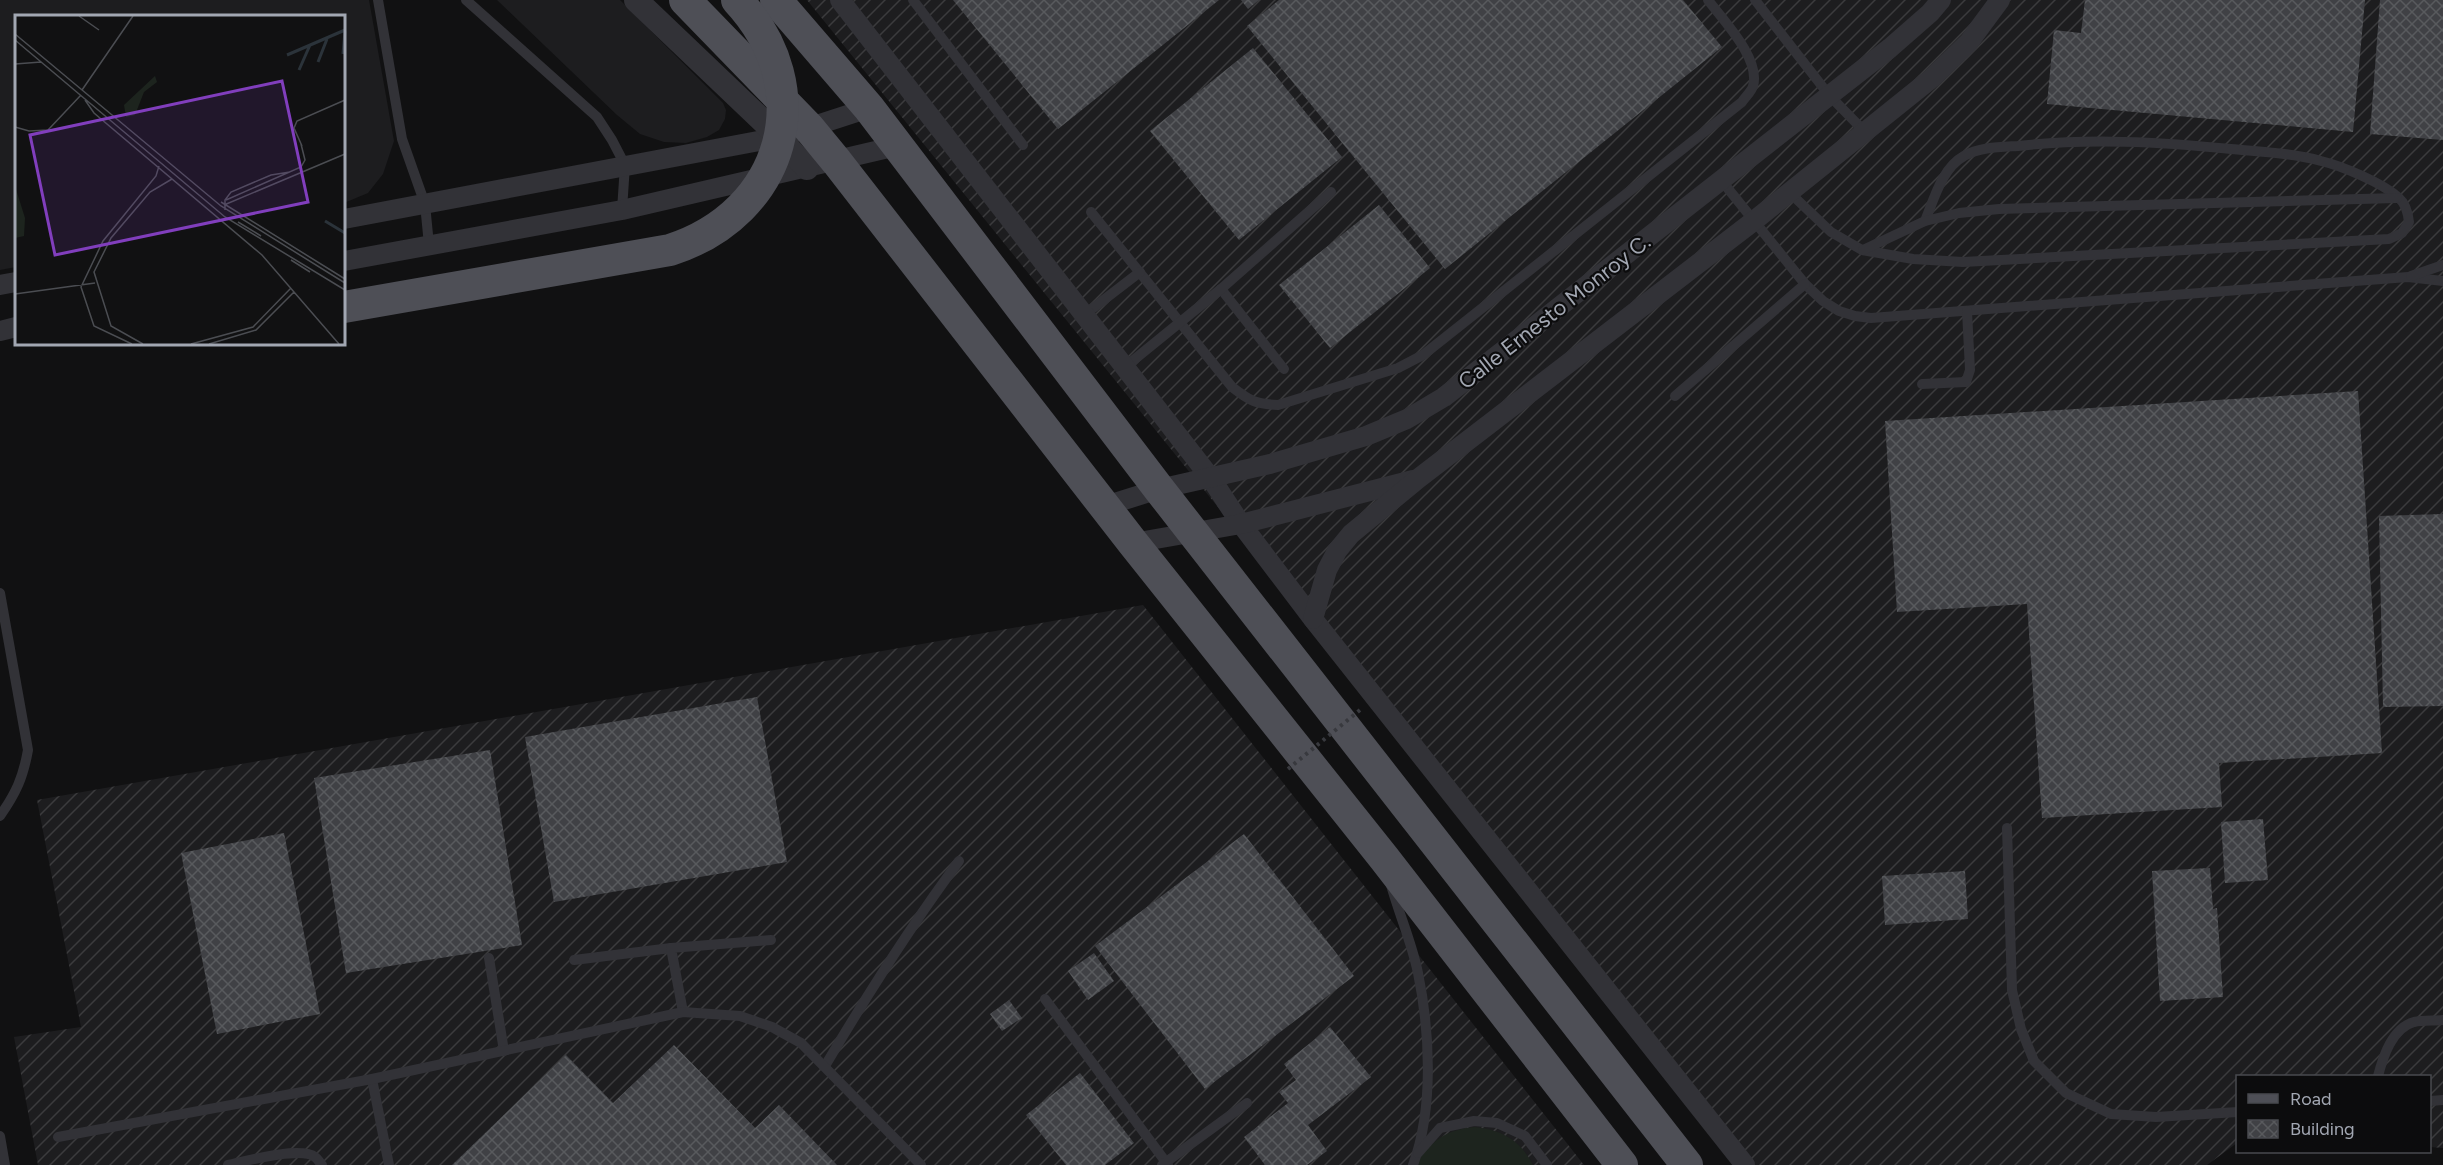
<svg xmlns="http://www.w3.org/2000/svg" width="2443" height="1165" font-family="Figtree,sans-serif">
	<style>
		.built { fill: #1d1d1f }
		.industrial { fill: url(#industrial-furrows) }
		.park { fill: #1d241e }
		.building { fill: url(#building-cross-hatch) }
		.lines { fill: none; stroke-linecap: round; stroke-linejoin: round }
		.service { stroke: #323237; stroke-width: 10 }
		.minor { stroke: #323237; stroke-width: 20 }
		.tertiary { stroke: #323237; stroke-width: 24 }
		.primary { stroke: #4e4f56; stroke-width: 32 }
		.path-bridge { stroke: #38393e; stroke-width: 4; stroke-dasharray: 3 4.5; stroke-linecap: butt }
		.primary-bridge { stroke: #4e4f56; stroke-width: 32 }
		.labels { text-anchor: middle; stroke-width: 4.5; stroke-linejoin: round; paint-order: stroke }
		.street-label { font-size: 22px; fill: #a2a7b2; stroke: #0c0c0d }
		.inset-river { fill: none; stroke: #2b333a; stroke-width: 3 }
		.inset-road { fill: none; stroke: #4b4d52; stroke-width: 1.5 }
		.view { fill: #813ebd; fill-opacity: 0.15; stroke: #813ebd; stroke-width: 3 }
		.inset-edge { fill: none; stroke: #a2a7b2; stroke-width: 3 }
	</style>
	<defs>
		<pattern id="industrial-furrows" width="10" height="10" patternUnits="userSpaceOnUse" patternTransform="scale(1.5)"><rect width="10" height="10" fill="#1d1d1f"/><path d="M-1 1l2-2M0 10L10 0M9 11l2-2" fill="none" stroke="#3b3b3d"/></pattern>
		<pattern id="building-cross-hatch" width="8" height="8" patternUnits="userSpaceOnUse" patternTransform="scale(1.5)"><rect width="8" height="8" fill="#404145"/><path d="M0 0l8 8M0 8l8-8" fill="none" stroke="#585a5d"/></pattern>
	</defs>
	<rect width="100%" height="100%" fill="#111112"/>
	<g class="built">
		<polygon points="0,0 369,0 394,141 383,174 368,193 344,203 344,16 16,16 16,267 0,270"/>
		<polygon points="497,0 620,0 723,103 726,110 725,119 719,130 707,137 686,143 664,142 640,134 617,115"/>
	</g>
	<g class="industrial">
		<polygon points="807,0 2443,0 2443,1148 2430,1147 2430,1076 2238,1076 2237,1143 2207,1165 1751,1165"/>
		<polygon points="1143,605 1584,1165 38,1165 14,1037 81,1027 37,800"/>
	</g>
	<path class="park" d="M1475 1127C1502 1130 1520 1140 1533 1165H1416C1429 1141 1448 1129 1475 1127Z"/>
	<g class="building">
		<polygon points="953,0 1219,0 1058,129"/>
		<polygon points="1241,0 1259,0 1248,9"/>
		<polygon points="1279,0 1683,0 1722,47 1445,269 1247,26"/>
		<polygon points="2085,0 2365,0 2353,132 2047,104 2054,30 2081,33"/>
		<polygon points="2380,0 2443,0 2443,140 2370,134"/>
		<polygon points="1253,48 1342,157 1239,240 1150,131"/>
		<polygon points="1379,205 1430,268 1330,348 1279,285"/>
		<polygon points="2358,391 2382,753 2219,763 2222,807 2042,818 2027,604 1897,612 1885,421"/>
		<polygon points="2443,514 2443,706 2383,707 2379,516"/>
		<polygon points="757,697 787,862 554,902 525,737"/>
		<polygon points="490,750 522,945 346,973 314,778"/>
		<polygon points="2263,819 2268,880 2225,883 2221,822"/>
		<polygon points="284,833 320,1014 217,1034 181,853"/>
		<polygon points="1244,834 1354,976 1205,1089 1095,946"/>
		<polygon points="2210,868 2213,909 2217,908 2223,997 2160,1001 2152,871"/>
		<polygon points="1965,871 1968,919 1885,925 1882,876"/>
		<polygon points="1094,953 1114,981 1088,1000 1068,971"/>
		<polygon points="1009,1000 1022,1018 1002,1031 990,1014"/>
		<polygon points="1330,1027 1371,1077 1308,1125 1327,1151 1307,1165 1265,1165 1244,1137 1288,1103 1279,1092 1296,1080 1284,1064"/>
		<polygon points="674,1045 755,1128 779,1105 837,1165 452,1165 566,1055 613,1103"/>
		<polygon points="1080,1073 1134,1143 1105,1165 1066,1165 1026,1115"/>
	</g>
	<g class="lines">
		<g class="service">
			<polyline points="378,0 402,139 425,204 429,245"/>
			<polyline points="466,0 597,117 612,140 625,165 622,210"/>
			<polyline points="913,0 1023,145"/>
			<polyline points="1755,0 1829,95 1864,131"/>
			<polyline points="1721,180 1805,284 1823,301 1839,311 1855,316 1871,318 2408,277 2443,281"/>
			<path d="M1789 192 1831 232 1862 250 1913 259 1963 262 2389 239 2402 233 2409 222C2408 213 2406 204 2399 198 2383 183 2342 166 2321 161 2292 153 2261 152 2231 149 2160 142 2089 138 2018 146 2001 147 1979 147 1964 156 1942 168 1934 199 1925 221"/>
			<path d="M1091 212 1232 387C1250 401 1255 404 1278 405L1398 368 1423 355 1742 102C1745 97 1752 91 1753 86 1761 59 1723 20 1708 0"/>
			<polyline points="1863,250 1925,221 1959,213 1999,209 2397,198"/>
			<polyline points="2411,276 2443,265"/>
			<polyline points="1221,289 1284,369"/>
			<polyline points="1084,315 1140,272"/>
			<polyline points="1125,367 1221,289 1331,192"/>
			<polyline points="1922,384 1966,382 1970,370 1967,311"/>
			<polyline points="1675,396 1805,284"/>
			<path d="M0 593 28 750C23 778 16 793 0 816"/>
			<polyline points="2007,828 2012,990 2021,1029 2034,1061 2066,1093 2111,1114 2156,1117 2238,1112"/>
			<path d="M1391 885C1399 914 1412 943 1418 973 1430 1032 1434 1108 1413 1165"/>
			<polyline points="489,958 504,1051"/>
			<polyline points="574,960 671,948"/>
			<polyline points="1045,999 1168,1165"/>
			<polyline points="683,1012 671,948 771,940"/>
			<path d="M825 1066C867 995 910 927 959 861"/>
			<path d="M2378 1076C2383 1057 2392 1028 2414 1022 2423 1020 2434 1021 2443 1020"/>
			<polyline points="372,1079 389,1165"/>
			<polyline points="2430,1101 2443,1100"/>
			<polyline points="0,1136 5,1165"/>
			<polyline points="58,1137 372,1079 683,1012 740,1016 772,1027 801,1043 921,1165"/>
			<polyline points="1418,1153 1440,1128 1474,1121 1497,1123 1525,1136 1547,1165"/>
			<path d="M228 1165C246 1161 301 1146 315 1157 318 1159 319 1162 322 1165"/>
			<polyline points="1162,1165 1247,1103"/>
		</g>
		<g class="minor">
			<polyline points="840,0 1210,477 1241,524 1313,619 1745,1165"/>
			<polyline points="344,219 780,137 869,108"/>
			<polyline points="344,261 622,210 897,146"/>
			<polyline points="0,285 16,282"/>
			<polyline points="0,331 16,327"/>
			<polyline points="1105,506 1159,489 1270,464 1366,436 1407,419 1444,397 1890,48 1930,13 1941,0"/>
			<polyline points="1133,543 1241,524 1413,480"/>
			<polyline points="1313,619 1327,570 1337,551 1351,534 1419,478 1755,220 1932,78 1969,42 2000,0"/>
		</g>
		<polyline class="tertiary" points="636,0 764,122 807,168"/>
		<g class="primary">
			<polyline points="685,0 809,128 837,162 1133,543 1384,858 1622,1165"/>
			<polyline points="776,0 869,108 1159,489 1687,1165"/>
		</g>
		<polyline class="path-bridge" points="1288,769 1360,710"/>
		<path class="primary-bridge" d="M344 307 670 250C785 213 820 89 737 0"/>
	</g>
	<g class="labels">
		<g class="street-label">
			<text transform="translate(1554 311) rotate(-38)" y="8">Calle Ernesto Monroy C.</text>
		</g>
	</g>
	<g transform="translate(15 15)">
		<rect width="330" height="330" fill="#111112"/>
		<path d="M140 61 142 67 129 77 120 100 111 102 109 90ZM0 171 10 203 9 221 0 223Z" fill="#1d241e"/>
		<path class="inset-river" d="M328 39 330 16M272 40 330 15M303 47 312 24M284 55 295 30M310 206 330 218"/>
		<path class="inset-road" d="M64 1 84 15M0 19 206 191 330 268M0 25 210 202 330 275M0 49 26 47M67 75 118 1M70 85 79 98 247 240 324 329M0 112 14 116 33 115 66 80M287 131 279 113 282 106 330 85M211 185 286 152 290 145 286 129M206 187 330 264M209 190 330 139M210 195V185L216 177 256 160 275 157M223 207 246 221M276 245 295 257M0 279 80 268M117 329 79 311 66 272 88 226 141 161 144 151M128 329 96 311 79 257 96 223 135 177 157 164M176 329 238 312 276 273M194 329 241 315 279 277"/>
		<path class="view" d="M267 66 293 187 40 240 15 120Z"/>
		<rect width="330" height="330" class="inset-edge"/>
	</g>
	<rect x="2236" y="1075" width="195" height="78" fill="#0c0c0d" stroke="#484a4f" stroke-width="1.5"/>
	<rect x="2248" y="1094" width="30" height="9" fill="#4e4f56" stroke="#484a4f" stroke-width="1.5"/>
	<text x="2290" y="1105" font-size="18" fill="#a2a7b2">Road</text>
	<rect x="2248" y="1120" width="30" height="18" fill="url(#building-cross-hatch)" stroke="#484a4f" stroke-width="1.5"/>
	<text x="2290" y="1135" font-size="18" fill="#a2a7b2">Building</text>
</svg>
